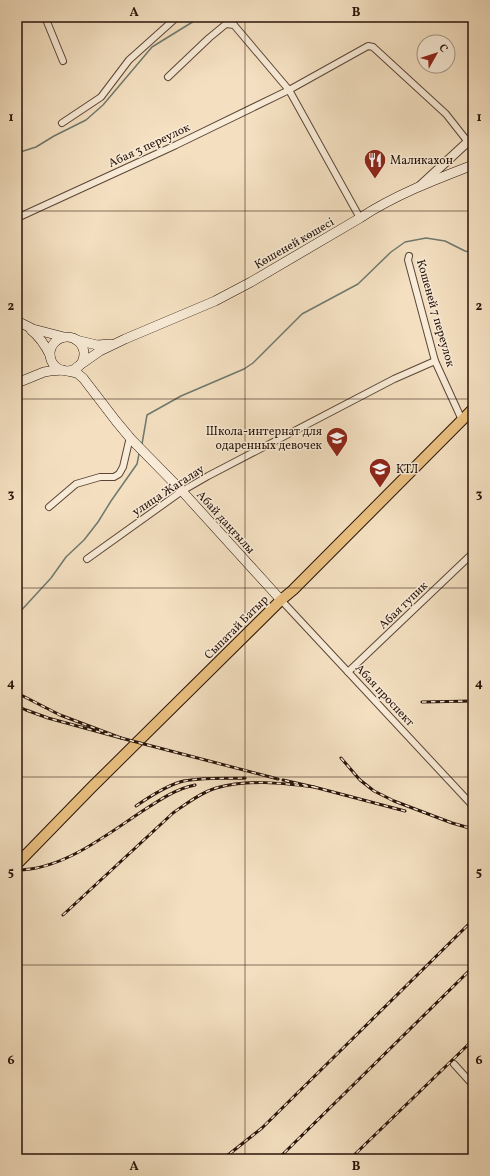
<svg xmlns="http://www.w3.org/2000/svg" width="490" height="1176" font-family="Vollkorn,serif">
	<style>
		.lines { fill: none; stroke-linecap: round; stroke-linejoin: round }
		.stream { stroke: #6e796f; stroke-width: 1.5 }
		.minor-casing { stroke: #5b4637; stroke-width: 8 }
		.tertiary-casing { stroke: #5b4637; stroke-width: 10 }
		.secondary-casing { stroke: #281309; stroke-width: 10 }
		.primary-casing { stroke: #281309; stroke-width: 12 }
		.minor { stroke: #f8ebd7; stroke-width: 6 }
		.tertiary { stroke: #f8ebd7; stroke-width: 8 }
		.secondary { stroke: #f8ebd7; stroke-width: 9 }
		.primary { stroke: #eac080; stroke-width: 10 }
		.rail-casing { stroke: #281309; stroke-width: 3 }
		.rail { stroke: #f8ebd7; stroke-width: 1.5; stroke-dasharray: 4.5; stroke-linecap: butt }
		.grid { fill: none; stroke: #281309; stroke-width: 1; stroke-opacity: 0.55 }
		.labels { text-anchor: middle; stroke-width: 3; stroke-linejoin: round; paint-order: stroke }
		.street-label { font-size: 12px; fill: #281309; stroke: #f8ebd7 }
		.poi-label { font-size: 12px; fill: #281309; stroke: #f8ebd7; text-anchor: start }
		.neatline { fill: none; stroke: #281309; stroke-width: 1.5 }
		.grid-label { font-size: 13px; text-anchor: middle; font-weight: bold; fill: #281309 }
	</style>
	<rect width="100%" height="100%" fill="#f4e0c1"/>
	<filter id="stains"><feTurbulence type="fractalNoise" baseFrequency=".005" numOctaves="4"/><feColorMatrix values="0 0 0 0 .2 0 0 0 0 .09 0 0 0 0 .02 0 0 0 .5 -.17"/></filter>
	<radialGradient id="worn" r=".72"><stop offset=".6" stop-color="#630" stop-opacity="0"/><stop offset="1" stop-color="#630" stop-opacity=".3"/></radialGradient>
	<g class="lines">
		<g class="stream">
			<polyline points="17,153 36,147 54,136 86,120 103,105 152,47 199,18 204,17"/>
			<polyline points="142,444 147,415 181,396 244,369 253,363 302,314 358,284 391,252 405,242 426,238 445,241 465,251 473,253"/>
			<polyline points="17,615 51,578 66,557 84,540 98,522 111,501 137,464 139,454"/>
		</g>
		<g class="minor-casing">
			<g id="minor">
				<polyline points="45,17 63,61"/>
				<polyline points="168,77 209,38 226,24 234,25 289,90 360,218"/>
				<polyline points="62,123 101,97 129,60 177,17"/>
				<polyline points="17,218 176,145 289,90 368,46 373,47 446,114 468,142"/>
				<polyline points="409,256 408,260 435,361 462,420"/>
				<polyline points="49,507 76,484 100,477 114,477 119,474 123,467 130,437"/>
				<polyline points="87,559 182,491 208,476 394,379 435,361"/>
				<polyline points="281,600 472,805"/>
				<polyline points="348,672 473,553"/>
				<polyline points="454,1064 473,1085"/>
			</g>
		</g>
		<g class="tertiary-casing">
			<polyline id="tertiary" points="421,185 473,137"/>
		</g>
		<g class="secondary-casing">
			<g id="secondary">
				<polyline points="17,321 33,329 64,337"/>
				<path d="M31 330C40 337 45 345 50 355"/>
				<circle cx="67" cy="354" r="17"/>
				<polyline points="76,340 97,345 111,344"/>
				<path d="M77 367 100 351 125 339 215 301 251 282 360 218C395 195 434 180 473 165"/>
				<polyline points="68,371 77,373 83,378 116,421 131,439 182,491 281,600"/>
				<polyline points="17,383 44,372 50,371 63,370"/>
			</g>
		</g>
		<g class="primary-casing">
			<polyline id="primary" points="17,864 92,787 281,600 293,590 473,409"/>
		</g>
		<use href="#minor" class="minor"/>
		<use href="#tertiary" class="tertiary"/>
		<use href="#secondary" class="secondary"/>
		<use href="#primary" class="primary"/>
		<g class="rail-casing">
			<g id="rail">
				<polyline points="17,693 60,715 121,738 48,718 26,710 17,706"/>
				<polyline points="422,702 473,701"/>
				<polyline points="121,738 278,779"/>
				<polyline points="341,758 360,780 374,791 394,801 452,823 473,829"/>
				<polyline points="314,787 405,811"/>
				<path d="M136 806C149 797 164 787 180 782 199 777 225 779 245 778"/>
				<path d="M17 870C62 870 105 836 141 812 158 801 175 789 195 785"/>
				<path d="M63 915 173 813C186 804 200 793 216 788 248 779 282 783 314 787L283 780"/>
				<polyline points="223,1159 262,1128 473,920"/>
				<polyline points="278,1159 473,967"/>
				<polyline points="350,1159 473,1040"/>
			</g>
		</g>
		<use href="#rail" class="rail"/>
	</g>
	<path class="grid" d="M245 17V1159M17 211H473M17 399H473M17 588H473M17 777H473M17 965H473"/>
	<defs>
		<g id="restaurant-pin" transform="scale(1.15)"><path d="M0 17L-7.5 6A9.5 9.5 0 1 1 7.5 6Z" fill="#8f2418" stroke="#f8ebd7"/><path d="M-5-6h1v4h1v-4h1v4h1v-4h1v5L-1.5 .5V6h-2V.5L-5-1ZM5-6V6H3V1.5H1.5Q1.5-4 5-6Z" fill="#fff"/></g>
		<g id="school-pin" transform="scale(1.15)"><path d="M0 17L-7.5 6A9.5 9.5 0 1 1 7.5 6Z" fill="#8f2418" stroke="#f8ebd7"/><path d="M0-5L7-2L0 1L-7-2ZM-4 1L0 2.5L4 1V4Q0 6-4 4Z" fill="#fff"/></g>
	</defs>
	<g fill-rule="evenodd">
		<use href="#restaurant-pin" x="375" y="160"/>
		<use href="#school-pin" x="337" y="438"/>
		<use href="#school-pin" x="380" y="469"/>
	</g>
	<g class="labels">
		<g class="street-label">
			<text transform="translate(149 145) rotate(-25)" y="4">Абая 3 переулок</text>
			<text transform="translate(294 243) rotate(-30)" y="4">Көшеней көшесі</text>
			<text transform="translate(436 313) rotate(74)" y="4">Кошеней 7 переулок</text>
			<text transform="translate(168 490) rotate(-33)" y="4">улица Жагалау</text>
			<text transform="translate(226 522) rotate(48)" y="4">Абай даңғылы</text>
			<text transform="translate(403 605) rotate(-44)" y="4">Абая тупик</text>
			<text transform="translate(236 627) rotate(-45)" y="4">Сыпатай Батыр</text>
			<text transform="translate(385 695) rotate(47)" y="4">Абая проспект</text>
		</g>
		<g class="poi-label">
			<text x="390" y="164">Маликахон</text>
			<text x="322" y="435" text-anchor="end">Школа-интернат для<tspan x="322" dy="14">одаренных девочек</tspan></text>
			<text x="396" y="473">КТЛ</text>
		</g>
	</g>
	<rect width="490" height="1176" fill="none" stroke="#f4e0c1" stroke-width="44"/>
	<g transform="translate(436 54) rotate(51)"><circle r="19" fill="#f8ebd7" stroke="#a59585"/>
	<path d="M0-3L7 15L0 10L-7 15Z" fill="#8f2418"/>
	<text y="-6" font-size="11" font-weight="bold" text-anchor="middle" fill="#281309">С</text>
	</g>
	<rect x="22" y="22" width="446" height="1132" class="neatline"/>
	<g class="grid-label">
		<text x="134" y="16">A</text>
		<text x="356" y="16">B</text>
		<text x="11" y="121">1</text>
		<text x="479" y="121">1</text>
		<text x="11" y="310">2</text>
		<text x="479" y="310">2</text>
		<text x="11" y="498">3</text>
		<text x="479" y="498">3</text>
		<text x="11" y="687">4</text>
		<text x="479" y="687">4</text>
		<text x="11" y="876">5</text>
		<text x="479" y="876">5</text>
		<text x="11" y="1064">6</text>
		<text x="479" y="1064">6</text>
		<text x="134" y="1170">A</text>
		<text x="356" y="1170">B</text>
	</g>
	<rect width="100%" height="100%" filter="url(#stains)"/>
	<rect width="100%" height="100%" fill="url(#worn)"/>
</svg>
